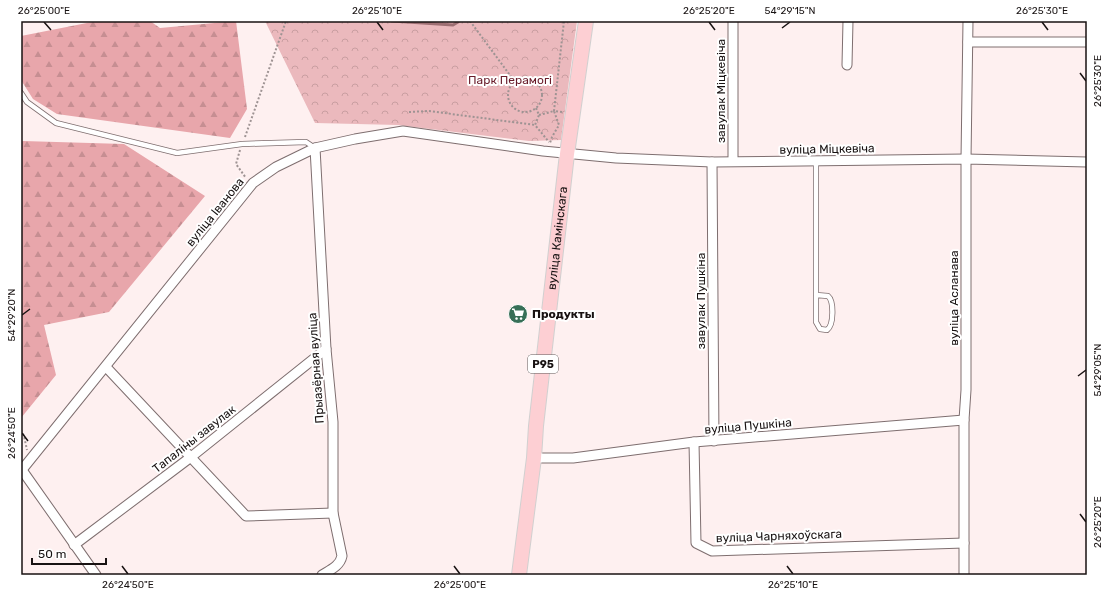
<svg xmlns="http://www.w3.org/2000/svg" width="1108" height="596" font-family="Rubik,sans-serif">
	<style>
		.forest { fill: url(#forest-firs) }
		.park { fill: url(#park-crowns) }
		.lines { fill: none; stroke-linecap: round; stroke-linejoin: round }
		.stream { stroke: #9e6f73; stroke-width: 3 }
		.service-casing { stroke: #7e6e6f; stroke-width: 6 }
		.minor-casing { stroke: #7e6e6f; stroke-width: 11 }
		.primary-casing { stroke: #d1d0d0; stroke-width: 16 }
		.path { stroke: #9e9393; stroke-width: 2; stroke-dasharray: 2 2; stroke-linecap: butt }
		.service { stroke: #fff; stroke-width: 4.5 }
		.minor { stroke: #fff; stroke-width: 9 }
		.primary { stroke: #fdcfd3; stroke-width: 14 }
		.ticks { fill: none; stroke: #181212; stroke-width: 1.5 }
		.labels { text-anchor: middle; stroke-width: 4; stroke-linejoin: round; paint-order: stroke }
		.shield { fill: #fff; stroke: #5d5959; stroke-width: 1 }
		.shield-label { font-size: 11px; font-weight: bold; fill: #181212 }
		.park-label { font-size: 12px; fill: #691c2a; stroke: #fff }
		.street-label { font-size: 12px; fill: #181212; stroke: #fff }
		.poi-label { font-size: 12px; font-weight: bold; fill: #181212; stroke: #fff; text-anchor: start }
		.neatline { fill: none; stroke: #181212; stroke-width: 1.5 }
		.ticks-label { font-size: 10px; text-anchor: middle; fill: #181212 }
	</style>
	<defs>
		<pattern id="forest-firs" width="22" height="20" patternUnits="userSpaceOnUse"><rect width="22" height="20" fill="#e8a6ab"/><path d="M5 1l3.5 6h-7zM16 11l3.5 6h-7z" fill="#c68e92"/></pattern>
		<pattern id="park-crowns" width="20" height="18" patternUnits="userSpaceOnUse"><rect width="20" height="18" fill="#ebb9bd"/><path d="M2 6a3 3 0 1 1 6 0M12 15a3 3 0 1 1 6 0" fill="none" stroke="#c99ea1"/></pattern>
	</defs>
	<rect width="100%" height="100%" fill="#fef0f0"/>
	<g class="forest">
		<polygon points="97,21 150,21 160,28 236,21 247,109 230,138 57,114 33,99 21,80 21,36"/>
		<polygon points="23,141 124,144 205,196 109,312 44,325 56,375 21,418 21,142"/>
	</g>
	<polygon class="park" points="265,21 577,21 561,140 529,141 398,125 315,123"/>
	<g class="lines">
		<polyline class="stream" points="392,21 453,25 458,22"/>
		<g class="service-casing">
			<g id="service">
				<polyline points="21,93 27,102 56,123 177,153 242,144 306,142 315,148"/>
				<path d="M816 295 828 296C834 301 834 325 827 330L820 329 816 322V161"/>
			</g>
		</g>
		<g class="minor-casing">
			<g id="minor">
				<polyline points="968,42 1087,42"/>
				<polyline points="847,65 848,21"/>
				<path d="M315 148 326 349 333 422V513L342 556C340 566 330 570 322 575"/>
				<polyline points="733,161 733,21"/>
				<polyline points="712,162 714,441"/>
				<polyline points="106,367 246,516 333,513"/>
				<polyline points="694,442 696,543 712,551 964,543"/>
				<polyline points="534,458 573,458 694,442 964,420"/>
				<polyline points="22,470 96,575"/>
				<polyline points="21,471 253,183 276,167 315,148 355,139 403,131 543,151 616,158 712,162 966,159 1087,162"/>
				<polyline points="74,545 191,457 326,349"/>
				<polyline points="964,575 964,420 966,390 966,159 968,21"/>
			</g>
		</g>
		<g class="primary-casing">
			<g id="primary">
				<path id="s1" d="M519 575 534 458 536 426 567 154 586 21"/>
			</g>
		</g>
		<g class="path">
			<polyline points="470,21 515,82"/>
			<circle cx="525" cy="95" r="17"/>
			<polyline points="536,108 539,115 535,125 549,142"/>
			<polyline points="409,112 429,111 535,125"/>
			<polyline points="562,112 554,111 564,21"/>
			<polyline points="539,115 554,111 559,125 552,137 550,143"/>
			<polyline points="245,137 286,21"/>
			<polyline points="240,150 236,164 246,178"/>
			<polyline points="21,430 24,436 27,450"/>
		</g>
		<use href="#service" class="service"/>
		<use href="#minor" class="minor"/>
		<use href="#primary" class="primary"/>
	</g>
	<path class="ticks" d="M44 22 51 30M377 22 383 30M709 22 715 30M1042 22 1048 30M782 28 790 22M1080 73 1086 81M22 315 30 309M1078 376 1086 370M22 433 28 441M1080 514 1086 522M122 566 128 574M454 566 460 574M787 566 793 574"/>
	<defs>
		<g id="supermarket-disc" transform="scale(1)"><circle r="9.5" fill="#376f57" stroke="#fff"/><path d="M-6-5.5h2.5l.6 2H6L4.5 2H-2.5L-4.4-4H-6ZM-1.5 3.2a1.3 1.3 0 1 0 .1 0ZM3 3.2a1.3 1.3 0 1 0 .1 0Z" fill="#fff"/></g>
	</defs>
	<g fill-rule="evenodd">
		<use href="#supermarket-disc" x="518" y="314"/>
	</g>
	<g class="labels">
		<rect class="shield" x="528" y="355" width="30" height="18" rx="3"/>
		<g class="shield-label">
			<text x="543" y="368">Р95</text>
		</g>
		<g class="park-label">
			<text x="510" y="84">Парк Перамогі</text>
		</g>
		<g class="street-label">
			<text transform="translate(721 91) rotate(-90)" y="4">завулак Міцкевіча</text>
			<text transform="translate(827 149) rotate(-1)" y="4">вуліца Міцкевіча</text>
			<text transform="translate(215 212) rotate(-51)" y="4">вуліца Іванова</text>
			<text dy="4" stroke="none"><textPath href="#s1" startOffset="339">вуліца Камінскага</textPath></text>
			<text transform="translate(954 298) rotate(-90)" y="4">вуліца Асланава</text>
			<text transform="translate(701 301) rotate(-90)" y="4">завулак Пушкіна</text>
			<text transform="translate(316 368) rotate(-94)" y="4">Прыазёрная вуліца</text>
			<text transform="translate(748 426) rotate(-5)" y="4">вуліца Пушкіна</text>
			<text transform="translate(194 439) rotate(-38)" y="4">Тапаліны завулак</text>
			<text transform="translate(779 536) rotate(-2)" y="4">вуліца Чарняхоўскага</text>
		</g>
		<g class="poi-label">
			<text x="532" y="318">Продукты</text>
		</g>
	</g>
	<rect width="1108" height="596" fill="none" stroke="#ffffff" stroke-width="44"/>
	<path d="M32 558v6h74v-6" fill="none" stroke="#181212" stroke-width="2"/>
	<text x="38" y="558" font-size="12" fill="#181212" stroke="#ffffff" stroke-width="3" paint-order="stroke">50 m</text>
	<rect x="22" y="22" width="1064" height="552" class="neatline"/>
	<g class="ticks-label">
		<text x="44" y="14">26°25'00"E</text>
		<text x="377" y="14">26°25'10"E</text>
		<text x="709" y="14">26°25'20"E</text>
		<text x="790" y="14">54°29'15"N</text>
		<text x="1042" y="14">26°25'30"E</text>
		<text transform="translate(1097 81) rotate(-90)" y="4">26°25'30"E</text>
		<text transform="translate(11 315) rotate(-90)" y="4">54°29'20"N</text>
		<text transform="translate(1097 370) rotate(-90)" y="4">54°29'05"N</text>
		<text transform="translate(11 433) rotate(-90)" y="4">26°24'50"E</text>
		<text transform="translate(1097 522) rotate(-90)" y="4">26°25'20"E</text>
		<text x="128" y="588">26°24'50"E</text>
		<text x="460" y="588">26°25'00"E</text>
		<text x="793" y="588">26°25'10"E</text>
	</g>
</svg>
